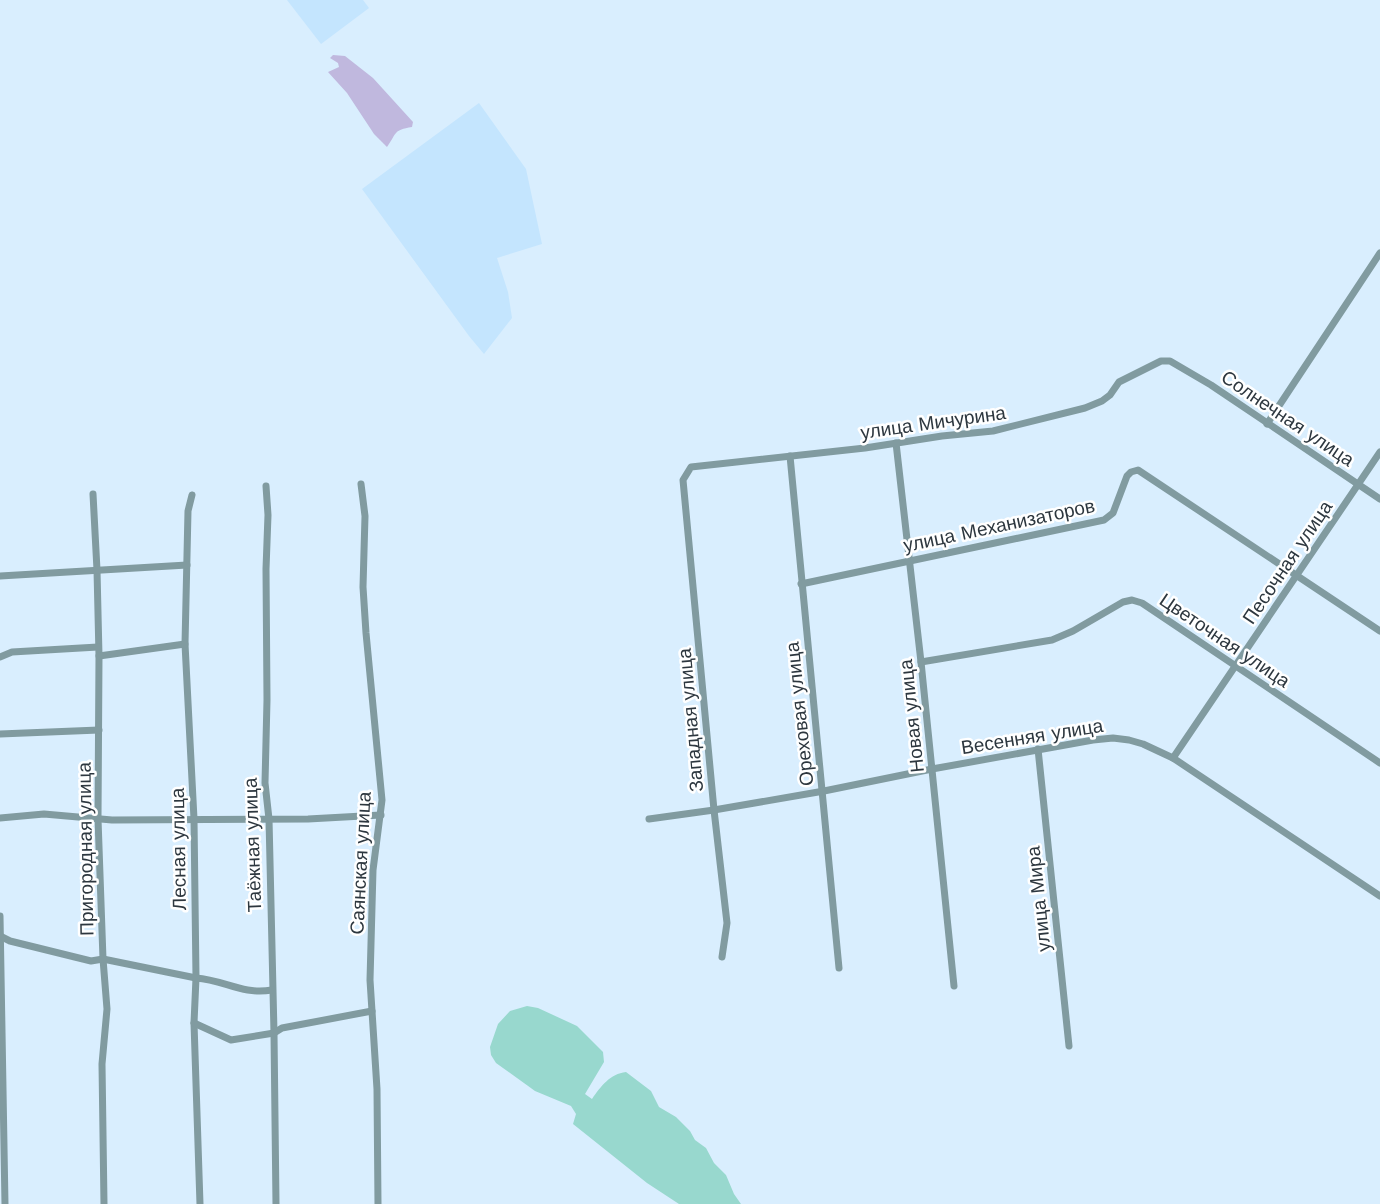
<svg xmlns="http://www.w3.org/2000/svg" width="1380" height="1204" font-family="'Work Sans',sans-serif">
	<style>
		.built { fill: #c4e5fe }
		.green { fill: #c0b8de }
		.water { fill: #98d8ce }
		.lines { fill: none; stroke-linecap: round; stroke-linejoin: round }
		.minor { stroke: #819ba0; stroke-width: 7 }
		.labels { text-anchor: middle; stroke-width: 5; stroke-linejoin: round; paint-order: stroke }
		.street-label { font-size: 19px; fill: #2d373f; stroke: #fff }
	</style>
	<rect width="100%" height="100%" fill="#d9eefe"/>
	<g class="built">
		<polygon points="287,0 363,0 369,8 321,44"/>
		<polygon points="479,103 526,169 542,244 497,258 508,292 512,318 484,354 469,336 362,189"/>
	</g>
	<path class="green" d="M333 55 345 56 373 78 413 122 412 127C393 130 397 133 387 147L374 134 347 93 328 72 339 67 338 63 330 58Z"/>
	<path class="water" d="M527 1006 538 1008 577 1026 603 1052 604 1062 585 1094 592 1099C601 1086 610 1074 626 1072L651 1091 659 1107 676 1117 690 1131 695 1140 706 1148 714 1163 726 1175 734 1194 741 1204H679L647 1183 573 1124 576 1114 571 1106 535 1091 496 1063 491 1055 490 1047 498 1024 510 1011Z"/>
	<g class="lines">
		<g class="minor">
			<polyline points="1267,424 1380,253"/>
			<polyline points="896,443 921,662 954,986"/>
			<path d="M790 456C805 627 824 797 839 968"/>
			<polyline points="361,484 365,516 363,587 366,633 382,800 373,870 370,980 377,1089 378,1204"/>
			<polyline points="266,486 268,515 266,569 267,700 265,783 269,819 274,1033 276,1204"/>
			<polyline points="93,494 97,570 99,656 98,819 103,959 107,1009 102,1064 104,1204"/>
			<polyline points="192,495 188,511 185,644 194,819 196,978 194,1023 200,1204"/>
			<polyline points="0,576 187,565"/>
			<polyline points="801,584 1104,520 1113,513 1127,476 1131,472 1138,470 1380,631"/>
			<polyline points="99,656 185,644"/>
			<polyline points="0,657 12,652 98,647"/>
			<polyline points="921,662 1052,640 1073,631 1123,602 1132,600 1142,603 1380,763"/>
			<polyline points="0,734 99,730"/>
			<polyline points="1038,749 1069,1046"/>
			<polyline points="1173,758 1380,452"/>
			<polyline points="0,818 44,814 112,820 308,819 381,815"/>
			<polyline points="649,819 714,810 824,791 932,769 1093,740 1113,738 1129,740 1143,744 1173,758 1380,896"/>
			<polyline points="0,916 5,1204"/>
			<path d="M0 936 10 941 91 961 103 959 196 978C225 980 241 995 272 990"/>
			<polyline points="722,957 727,923 714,810 683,480 691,467 865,448 942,436 993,431 1085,408 1102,401 1110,395 1119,382 1161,361 1170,361 1211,385 1380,499"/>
			<polyline points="194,1023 231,1040 274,1033 282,1028 372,1011"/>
		</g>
	</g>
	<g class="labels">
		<g class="street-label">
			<text transform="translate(1288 418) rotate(34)" y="7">Солнечная улица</text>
			<text transform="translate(933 422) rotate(-8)" y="7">улица Мичурина</text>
			<text transform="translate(999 525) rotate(-12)" y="7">улица Механизаторов</text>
			<text transform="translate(1287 562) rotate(-56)" y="7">Песочная улица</text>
			<text transform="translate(1225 640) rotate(34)" y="7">Цветочная улица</text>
			<text transform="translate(799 714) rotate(-96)" y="7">Ореховая улица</text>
			<text transform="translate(911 716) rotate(-96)" y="7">Новая улица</text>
			<text transform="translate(690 720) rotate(-95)" y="7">Западная улица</text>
			<text transform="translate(1032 736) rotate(-9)" y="7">Весенняя улица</text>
			<text transform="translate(252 845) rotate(-92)" y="7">Таёжная улица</text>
			<text transform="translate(85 849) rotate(-91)" y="7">Пригородная улица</text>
			<text transform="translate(178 849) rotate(-91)" y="7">Лесная улица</text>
			<text transform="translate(360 863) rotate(-87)" y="7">Саянская улица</text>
			<text transform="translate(1038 899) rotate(-96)" y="7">улица Мира</text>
		</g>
	</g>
</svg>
